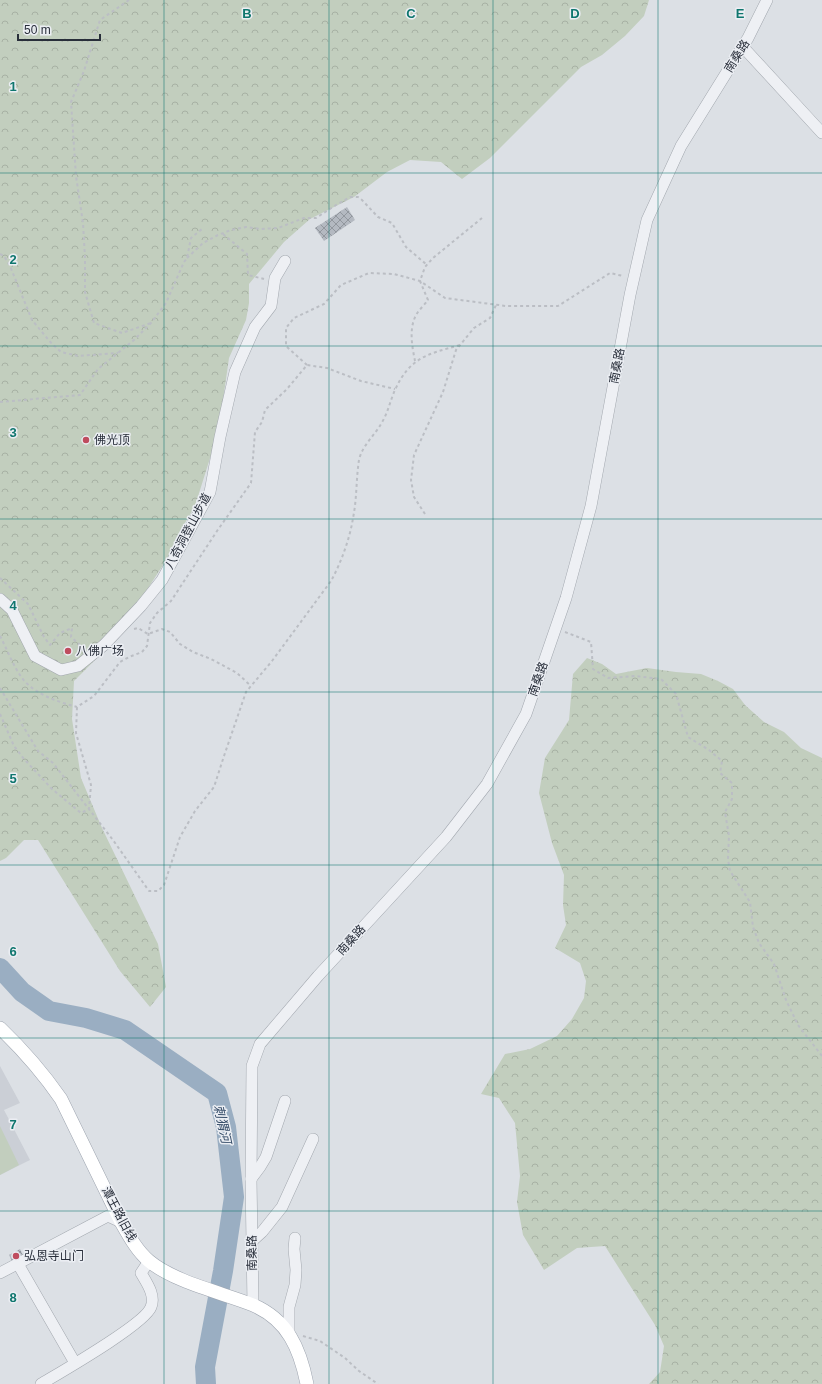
<svg xmlns="http://www.w3.org/2000/svg" width="822" height="1384" font-family="Arial,'Noto Sans SC',sans-serif">
	<style>
		.built { fill: #cbcfd6 }
		.forest { fill: url(#forest-crowns) }
		.garden { fill: #c2cebe }
		.lines { fill: none; stroke-linecap: round; stroke-linejoin: round }
		.river { stroke: #9aaec2; stroke-width: 20 }
		.building { fill: url(#building-cross-hatch) }
		.minor-casing { stroke: #a2a7ae; stroke-width: 12 }
		.major-casing { stroke: #9da4af; stroke-width: 14 }
		.path { stroke: #bbbec4; stroke-width: 2; stroke-dasharray: 3 3; stroke-linecap: butt }
		.minor { stroke: #eef0f4; stroke-width: 11 }
		.major { stroke: #fff; stroke-width: 13 }
		.grid { fill: none; stroke: #0f766e; stroke-width: 1; stroke-opacity: 0.55 }
		.poi-dot { fill: #bf4c5e; stroke: #ebeef3; stroke-width: 1.5 }
		.labels { text-anchor: middle; stroke-width: 3; stroke-linejoin: round; paint-order: stroke }
		.street-label { font-size: 12px; fill: #282e3a; stroke: #ebeef3 }
		.poi-label { font-size: 12px; fill: #282e3a; stroke: #ebeef3; text-anchor: start }
		.water-label { font-size: 13px; font-style: italic; fill: #364d69; stroke: #ebeef3 }
		.grid-label { font-size: 13px; text-anchor: middle; font-weight: bold; fill: #0f766e; stroke: #ebeef3; stroke-width: 3; stroke-linejoin: round; paint-order: stroke }
	</style>
	<defs>
		<pattern id="forest-crowns" width="20" height="18" patternUnits="userSpaceOnUse"><rect width="20" height="18" fill="#c2cebe"/><path d="M2 6a3 3 0 1 1 6 0M12 15a3 3 0 1 1 6 0" fill="none" stroke="#a7b1a4"/></pattern>
		<pattern id="building-cross-hatch" width="8" height="8" patternUnits="userSpaceOnUse"><rect width="8" height="8" fill="#b4b9c1"/><path d="M0 0l8 8M0 8l8-8" fill="none" stroke="#92979e"/></pattern>
	</defs>
	<rect width="100%" height="100%" fill="#dce0e5"/>
	<polygon class="built" points="0,1066 20,1103 4,1110 30,1160 0,1175"/>
	<g class="forest">
		<polygon points="0,0 649,0 644,16 625,36 602,55 581,67 490,158 462,179 441,162 410,160 387,172 354,197 310,219 284,242 249,284 249,303 246,320 229,358 221,414 211,455 195,506 179,533 167,559 122,628 106,649 74,681 72,719 81,778 102,828 158,944 166,987 150,1007 120,971 38,840 24,840 6,858 0,861"/>
		<polygon points="587,658 602,664 616,674 647,668 676,672 701,674 718,681 733,689 745,705 764,722 784,732 801,748 822,758 822,1384 649,1384 660,1372 664,1346 655,1325 605,1246 577,1248 544,1270 523,1235 517,1202 520,1176 515,1123 499,1098 481,1094 505,1054 530,1049 557,1036 572,1019 584,998 586,981 580,963 555,948 566,925 563,905 564,875 552,843 539,793 545,758 569,720 573,674"/>
	</g>
	<polygon class="garden" points="0,1126 19,1165 0,1175"/>
	<g class="lines">
		<polyline class="river" points="0,968 22,992 49,1011 86,1018 125,1030 217,1093 226,1127 234,1197 223,1271 205,1367 206,1384"/>
	</g>
	<g class="building">
		<polygon points="347,207 355,220 324,241 315,228"/>
		<polygon points="20,1249 24,1257 13,1263 9,1255"/>
	</g>
	<g class="lines">
		<g class="minor-casing">
			<g id="minor">
				<polyline points="743,47 822,133"/>
				<polyline points="0,599 12,610 35,656 61,670 78,666 104,645 141,606 162,580 185,538 210,492 220,437 235,372 255,327 271,306 275,278 285,261"/>
				<polyline points="251,1179 260,1167 266,1157 285,1101"/>
				<polyline points="252,1241 262,1232 282,1207 313,1139"/>
				<polyline points="18,1264 75,1363"/>
				<polyline points="0,1273 108,1216 121,1222"/>
				<polyline points="253,1305 251,1179 252,1066 260,1044 318,976 446,837 487,784 526,714 566,598 591,506 630,295 647,220 681,146 748,38 767,0"/>
				<polyline points="289,1332 289,1307 295,1285 296,1270 294,1249 295,1238"/>
				<path d="M41 1384C61 1372 145 1324 151 1307 156 1295 146 1282 141 1273L149 1261"/>
			</g>
		</g>
		<g class="major-casing">
			<path id="major" d="M0 1028C23 1050 43 1073 61 1099L121 1222C129 1236 137 1251 149 1261 174 1282 223 1293 253 1305 288 1320 300 1349 307 1384"/>
		</g>
		<g class="path">
			<polyline points="129,0 100,20 84,71 71,102 76,176 83,223 85,258 85,292 94,323 122,333 151,323"/>
			<polyline points="223,234 247,254 248,275 264,279"/>
			<polyline points="0,254 4,256 10,266 32,320 52,344 61,352 78,356 118,353"/>
			<polyline points="187,258 203,243 218,235 231,230 246,227 261,229 278,228 304,218 316,218 336,205 350,197 358,197 362,200 378,217 392,223 406,247 427,265"/>
			<path d="M415 361C412 346 408 326 418 312 421 308 425 304 428 300L420 281 425 267 433 258 482 218"/>
			<polyline points="307,365 286,346 286,328 294,318 324,304 341,285 369,273 394,274 420,281 445,298 506,306 558,306 610,273 623,276"/>
			<polyline points="0,402 80,395 98,369 134,340 151,323 166,303 184,262 187,258 191,238 202,229"/>
			<polyline points="425,514 414,497 411,480 414,455 443,392 456,350 474,328 490,318 496,305"/>
			<polyline points="0,578 28,604 44,637 50,645 60,633 72,628 71,637 79,644 82,651"/>
			<polyline points="134,629 138,628 148,634 162,629 170,632 180,644 193,652 211,659 237,673 251,686"/>
			<polyline points="565,632 591,642 593,669 608,678 635,676 661,679 676,694 688,737 709,750 722,761 720,773 732,783 732,799 725,812 729,836 728,859 730,871 750,902 753,927 759,943 774,964 786,1000 798,1025 822,1056"/>
			<path d="M0 636C7 649 13 666 22 678 34 694 58 702 77 707L94 696 120 662 129 657 142 652 147 646 150 623 157 613 171 601 217 531 251 483 255 432 262 422 265 410 287 389 307 365 327 368 361 381 395 389"/>
			<path d="M0 688 38 751 53 763 113 840 149 891H158L164 885 180 837 195 811 214 787 224 756 246 692 272 661 331 581C341 563 350 538 353 518 357 499 356 479 359 460 362 446 374 436 381 424 388 413 390 401 395 390 410 357 428 354 460 345"/>
			<polyline points="0,714 14,746 24,759 52,789 81,813 89,809 91,785 76,733 77,707"/>
			<polyline points="303,1336 320,1341 345,1358 359,1371 378,1384"/>
		</g>
		<use href="#minor" class="minor"/>
		<use href="#major" class="major"/>
	</g>
	<path class="grid" d="M164 0V1384M329 0V1384M493 0V1384M658 0V1384M0 173H822M0 346H822M0 519H822M0 692H822M0 865H822M0 1038H822M0 1211H822"/>
	<g class="poi-dot">
		<circle cx="86" cy="440" r="4"/>
		<circle cx="68" cy="651" r="4"/>
		<circle cx="16" cy="1256" r="4"/>
	</g>
	<g class="labels">
		<g class="street-label">
			<text transform="translate(737 56) rotate(-58)" y="4">南桑路</text>
			<text transform="translate(617 366) rotate(-79)" y="4">南桑路</text>
			<text transform="translate(188 531) rotate(-62)" y="4">八奇洞登山步道</text>
			<text transform="translate(538 679) rotate(-71)" y="4">南桑路</text>
			<text transform="translate(351 940) rotate(-48)" y="4">南桑路</text>
			<text transform="translate(119 1214) rotate(62)" y="4">潭王路旧线</text>
			<text transform="translate(252 1253) rotate(-91)" y="4">南桑路</text>
		</g>
		<g class="poi-label">
			<text x="94" y="444">佛光顶</text>
			<text x="76" y="655">八佛广场</text>
			<text x="24" y="1260">弘恩寺山门</text>
		</g>
		<g class="water-label">
			<text transform="translate(223 1124) rotate(78)" y="5">刺猬河</text>
		</g>
	</g>
	<g class="grid-label">
		<text x="247" y="18">B</text>
		<text x="411" y="18">C</text>
		<text x="575" y="18">D</text>
		<text x="740" y="18">E</text>
		<text x="13" y="91">1</text>
		<text x="13" y="264">2</text>
		<text x="13" y="437">3</text>
		<text x="13" y="610">4</text>
		<text x="13" y="783">5</text>
		<text x="13" y="956">6</text>
		<text x="13" y="1129">7</text>
		<text x="13" y="1302">8</text>
	</g>
	<path d="M18 34v6h82v-6" fill="none" stroke="#282e3a" stroke-width="2"/>
	<text x="24" y="34" font-size="12" fill="#282e3a" stroke="#ebeef3" stroke-width="3" paint-order="stroke">50 m</text>
</svg>
